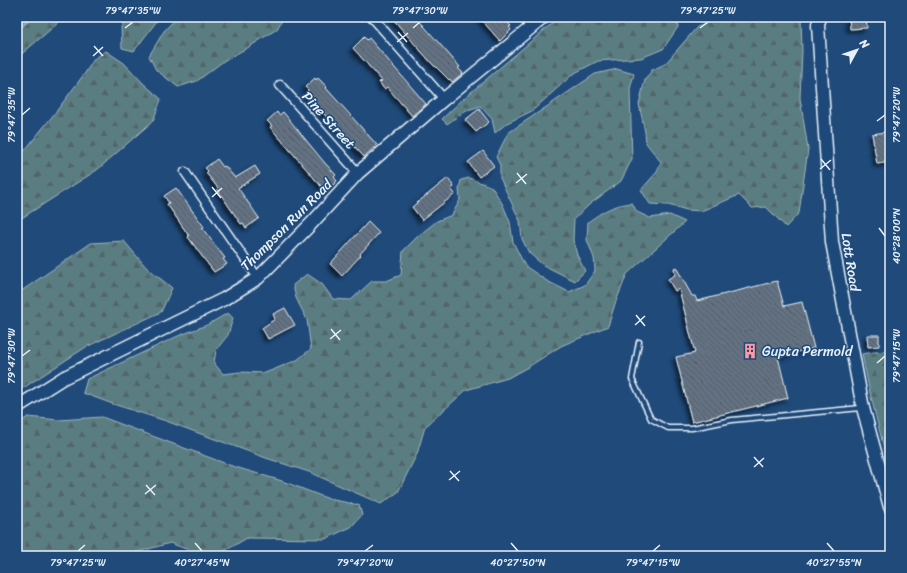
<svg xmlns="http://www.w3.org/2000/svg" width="907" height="573" font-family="Sriracha,sans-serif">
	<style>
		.forest { fill: url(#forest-firs); stroke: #a1b7bd }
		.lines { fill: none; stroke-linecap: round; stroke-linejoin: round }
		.stream { stroke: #84a8c1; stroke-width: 3 }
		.building { fill: url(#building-back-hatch); stroke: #e8f1f8; filter: url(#shadow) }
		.lane-casing { stroke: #e8f1f8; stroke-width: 7 }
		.street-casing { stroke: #e8f1f8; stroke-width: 11 }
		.secondary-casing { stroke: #e8f1f8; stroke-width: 15 }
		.lane { stroke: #1f4a7a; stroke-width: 4 }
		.street { stroke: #1f4a7a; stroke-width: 8 }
		.secondary { stroke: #1f4a7a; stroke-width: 12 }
		.ticks { fill: none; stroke: #e8f1f8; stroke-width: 1.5 }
		.labels { text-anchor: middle; stroke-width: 3; stroke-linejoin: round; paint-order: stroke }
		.street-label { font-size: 14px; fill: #e8f1f8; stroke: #1f4a7a }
		.poi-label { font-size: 14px; fill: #e8f1f8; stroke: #1f4a7a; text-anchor: start }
		.neatline { fill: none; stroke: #e8f1f8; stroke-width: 1.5 }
		.ticks-label { font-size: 10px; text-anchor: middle; fill: #e8f1f8 }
	</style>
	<defs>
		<pattern id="forest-firs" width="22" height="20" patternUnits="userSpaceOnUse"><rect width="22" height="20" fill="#5a7d82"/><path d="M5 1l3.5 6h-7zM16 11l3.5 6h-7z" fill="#516569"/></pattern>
		<pattern id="building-back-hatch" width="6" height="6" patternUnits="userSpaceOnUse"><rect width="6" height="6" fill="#647283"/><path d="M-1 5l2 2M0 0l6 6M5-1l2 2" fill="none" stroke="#555d66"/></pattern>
		<filter id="shadow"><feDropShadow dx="-3" dy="3" stdDeviation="2" flood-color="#0009"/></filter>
	</defs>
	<rect width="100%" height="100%" fill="#1f4a7a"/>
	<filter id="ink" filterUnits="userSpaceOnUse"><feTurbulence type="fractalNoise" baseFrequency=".025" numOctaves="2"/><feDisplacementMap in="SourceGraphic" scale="8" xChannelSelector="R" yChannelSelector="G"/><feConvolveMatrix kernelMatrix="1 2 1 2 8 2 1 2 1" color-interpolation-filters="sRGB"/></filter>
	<g filter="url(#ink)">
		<g class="forest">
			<polygon points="25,17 65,17 17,58 17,25"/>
			<polygon points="128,17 160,17 134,51 122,48 121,27"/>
			<polygon points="177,17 284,17 277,29 249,47 225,60 197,81 178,87 156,70 149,56 164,31"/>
			<polygon points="562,17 676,17 678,27 663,49 641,58 598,61 573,74 532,111 507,123 495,133 492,119 480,106 465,111 447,124 442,119 463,99 549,26"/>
			<polygon points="723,17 801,17 802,51 800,98 808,149 799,213 786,227 766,207 752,208 739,195 701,211 687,210 668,205 650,204 641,190 656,173 661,162 646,143 645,132 639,104 645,80 652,70 665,64 697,27"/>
			<polygon points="106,51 124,63 144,84 161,99 153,121 97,170 17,221 17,160 55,113 85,73 95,58"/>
			<polygon points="617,69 634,74 630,89 632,159 621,181 590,204 574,219 573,240 577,255 585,271 575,281 543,265 529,253 522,239 520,221 500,178 500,165 496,157 508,133 595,74"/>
			<path d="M469 178 492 187 503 205 510 222 513 242 525 266 547 281 569 292 585 285 595 271 594 258 587 240 588 222C603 211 613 205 632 203L637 212 650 218 670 215 685 222 627 274 615 304 608 326 561 346 528 367 508 378 466 390 425 427 417 454 398 492 381 504 309 472 266 458 166 421 110 403 83 393 87 379 178 336 207 325 228 313 233 318 228 335 216 350 214 363 223 374 240 372 265 373 297 360 311 349 307 320 296 298 293 285 307 274 322 284 333 299 351 300 372 281H386L401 275 403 251 418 236 437 221 452 215 460 200 459 189 461 180Z"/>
			<polygon points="124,241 146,267 172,288 161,312 86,347 17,392 17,294 91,243"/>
			<polygon points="887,351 890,353 890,472 870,393 862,354 874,352"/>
			<polygon points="28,417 59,420 102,417 232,466 282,481 329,499 359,505 362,515 351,527 325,539 247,538 216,556 205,556 170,543 138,552 117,556 17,556 17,424"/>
		</g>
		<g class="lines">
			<polyline class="stream" points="17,30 32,17"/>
		</g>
		<g class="building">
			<polygon points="391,17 416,17 460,67 458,68 463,73 452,82 450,79 449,80 435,66 434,66"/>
			<polygon points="479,17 503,17 511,26 509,27 511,30 500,41"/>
			<polygon points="849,17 866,17 867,28 850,29"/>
			<polygon points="364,37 367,40 369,38 426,104 412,116 387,87 384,89 379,82 382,81 353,48"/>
			<polygon points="315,78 316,80 318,78 327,87 326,88 377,145 364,157 337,127 336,128 306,93 308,90 305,87"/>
			<polygon points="479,109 489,122 476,132 465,120"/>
			<polygon points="277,112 279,115 283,112 324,162 336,175 334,177 337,181 326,192 270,127 272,126 267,121"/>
			<polygon points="886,132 890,154 888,154 890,162 877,164 872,134"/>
			<polygon points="483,151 494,166 479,177 468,162"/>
			<polygon points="217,159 223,167 225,166 235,178 255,166 260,174 238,188 259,218 246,228 243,223 241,224 217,189 218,188 206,173 208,171 205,168"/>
			<polygon points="448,178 454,187 451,189 455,194 422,220 412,207"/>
			<polygon points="176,188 204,227 202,228 225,258 223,259 227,264 214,272 198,251 188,237 189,236 167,204 169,203 164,196"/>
			<polygon points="368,222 379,233 360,254 361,255 342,276 330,264"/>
			<polygon points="676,267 692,296 695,296 697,301 777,281 784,306 802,302 814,348 778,357 788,398 692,422 676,357 695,353 679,289 675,291 668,279 675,275 674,268"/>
			<polygon points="285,308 295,325 268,339 262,328 275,319 273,314"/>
			<polygon points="867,335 879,335 879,346 868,347"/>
		</g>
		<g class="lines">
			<g class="lane-casing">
				<polyline id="lane" points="639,342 632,379 651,419 668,428 692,428 732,420 861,408"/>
			</g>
			<g class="street-casing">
				<g id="street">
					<polyline points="372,17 444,99"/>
					<polyline points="523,17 531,27"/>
					<polyline points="280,85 358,173"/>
					<polyline points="185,172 258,278"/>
				</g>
			</g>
			<g class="secondary-casing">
				<g id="secondary">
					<polyline points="820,17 818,25 832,242 863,408 890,507"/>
					<polyline points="17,407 63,378 224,299 258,278 310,225 358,173 444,99 544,17"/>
				</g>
			</g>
			<use href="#lane" class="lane"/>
			<use href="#street" class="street"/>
			<use href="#secondary" class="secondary"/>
		</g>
	</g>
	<path class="ticks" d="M125 28 133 22M413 28 420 22M700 28 708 22M398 32 407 42M397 42 408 33M94 46 103 56M93 56 103 47M22 115 30 108M877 121 885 115M821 159 830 170M820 169 831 160M517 173 526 184M516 183 527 174M212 187 221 198M212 197 222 188M879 228 885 236M636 315 645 326M635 325 645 316M331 329 340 340M330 339 341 330M22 356 30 350M877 363 885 356M754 457 763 467M754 467 764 458M450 471 459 481M449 480 460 471M146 485 155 495M145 494 156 485M195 543 202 551M511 543 518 551M827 543 834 551M78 551 85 545M365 551 373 545M653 551 660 545"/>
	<defs>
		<g id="building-bare" transform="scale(1.2)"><path d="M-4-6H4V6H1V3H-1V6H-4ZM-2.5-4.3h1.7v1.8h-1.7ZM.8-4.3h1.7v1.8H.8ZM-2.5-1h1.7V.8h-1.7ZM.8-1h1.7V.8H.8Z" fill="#ff9aa2" stroke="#1f4a7a" stroke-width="2.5" paint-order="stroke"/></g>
	</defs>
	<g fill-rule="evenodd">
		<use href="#building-bare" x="750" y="351"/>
	</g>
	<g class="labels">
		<g class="street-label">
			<text transform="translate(329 120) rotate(48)" y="5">Pine Street</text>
			<text transform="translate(286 225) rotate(-45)" y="5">Thompson Run Road</text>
			<text transform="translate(851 262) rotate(81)" y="5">Lott Road</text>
		</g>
		<g class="poi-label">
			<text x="762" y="356">Gupta Permold</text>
		</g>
	</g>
	<rect width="907" height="573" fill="none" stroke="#1f4a7a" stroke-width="44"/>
	<g transform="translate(857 50) rotate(50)" stroke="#1f4a7a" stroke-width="3" paint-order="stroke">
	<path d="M0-3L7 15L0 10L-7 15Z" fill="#e8f1f8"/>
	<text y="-6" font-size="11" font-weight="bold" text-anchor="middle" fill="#e8f1f8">N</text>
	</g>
	<rect x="22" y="22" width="863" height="529" class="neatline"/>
	<g class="ticks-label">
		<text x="133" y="14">79°47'35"W</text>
		<text x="420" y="14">79°47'30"W</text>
		<text x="708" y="14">79°47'25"W</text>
		<text transform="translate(896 115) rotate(-90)" y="4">79°47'20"W</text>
		<text transform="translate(11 115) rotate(-90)" y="4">79°47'35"W</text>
		<text transform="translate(896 236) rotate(-90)" y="4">40°28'00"N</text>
		<text transform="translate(896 356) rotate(-90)" y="4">79°47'15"W</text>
		<text transform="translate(11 356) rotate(-90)" y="4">79°47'30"W</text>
		<text x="78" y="566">79°47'25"W</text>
		<text x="202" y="566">40°27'45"N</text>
		<text x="365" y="566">79°47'20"W</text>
		<text x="518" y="566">40°27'50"N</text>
		<text x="653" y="566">79°47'15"W</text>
		<text x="834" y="566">40°27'55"N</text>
	</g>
</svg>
